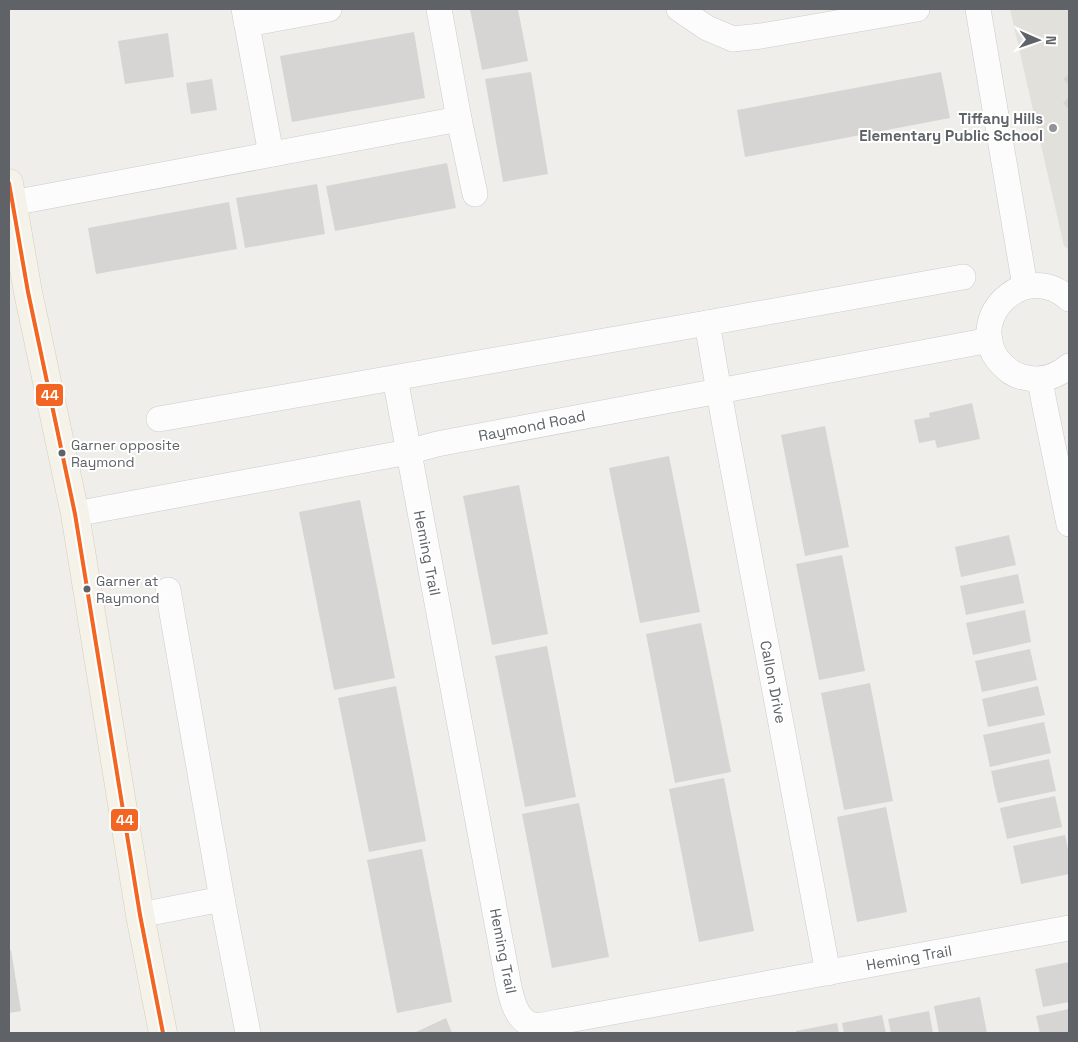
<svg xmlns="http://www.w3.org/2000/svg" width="1078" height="1042" font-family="'Space Grotesk',sans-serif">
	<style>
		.education { fill: #e2e0da }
		.building { fill: #d6d5d3 }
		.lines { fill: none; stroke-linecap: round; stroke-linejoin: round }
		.minor-casing { stroke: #cbcccc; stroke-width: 26 }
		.major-casing { stroke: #d7ceb8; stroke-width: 29 }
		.minor { stroke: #fdfcfc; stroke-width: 25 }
		.major { stroke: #f4f2e9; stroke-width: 28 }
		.bus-1-casing { stroke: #fff; stroke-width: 8 }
		.bus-1 { stroke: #f26522; stroke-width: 4 }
		.poi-dot { fill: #919496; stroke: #fff; stroke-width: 2 }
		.bus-dot { fill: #5f6368; stroke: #fff; stroke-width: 2 }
		.labels { text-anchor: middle; stroke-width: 4; stroke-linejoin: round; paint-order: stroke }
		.bus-label { font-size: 14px; fill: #5f6368; stroke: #fff; text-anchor: start }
		.poi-label { font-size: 15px; font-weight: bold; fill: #5f6368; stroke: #fff; text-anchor: end }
		.street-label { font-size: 15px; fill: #5f6368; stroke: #fff }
		.line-badge { stroke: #fff; stroke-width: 2 }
		.badge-label { font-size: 14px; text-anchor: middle; font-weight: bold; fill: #fff }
	</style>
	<rect width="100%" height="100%" fill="#efeeea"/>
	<polygon class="education" points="1010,9 1069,9 1069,250 1064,246"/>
	<g class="building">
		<polygon points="470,9 518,9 528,61 482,70"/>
		<polygon points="414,32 425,98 292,122 280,56"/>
		<polygon points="168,33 174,77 125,84 118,41"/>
		<polygon points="531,72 548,174 503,182 485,79"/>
		<polygon points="941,72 950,118 745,157 737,110"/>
		<polygon points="1069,74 1069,85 1063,79"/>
		<polygon points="212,79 217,110 191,114 186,83"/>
		<polygon points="1069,97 1069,110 1063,103"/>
		<polygon points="447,163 456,208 335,231 326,186"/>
		<polygon points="317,184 325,234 245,248 236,198"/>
		<polygon points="229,202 237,249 96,274 88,228"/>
		<polygon points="972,403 980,439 937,448 935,440 919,443 914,420 930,417 929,413"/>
		<polygon points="825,426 849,547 805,556 781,435"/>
		<polygon points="669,456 700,612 640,623 609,468"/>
		<polygon points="519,485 548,634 492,645 463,496"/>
		<polygon points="360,500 395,678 334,690 299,512"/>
		<polygon points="1009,535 1016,565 961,577 955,547"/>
		<polygon points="842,555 865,671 819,680 796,564"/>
		<polygon points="1018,574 1024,603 966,615 960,586"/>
		<polygon points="1025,610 1031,642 973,655 966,623"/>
		<polygon points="701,623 731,772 675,783 646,634"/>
		<polygon points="547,646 576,797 525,807 495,656"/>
		<polygon points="1030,649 1037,680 982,692 975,661"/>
		<polygon points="870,683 893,801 844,810 821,693"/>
		<polygon points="396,686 426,841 369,852 338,698"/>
		<polygon points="1038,686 1045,715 988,727 982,699"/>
		<polygon points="1044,722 1051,753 990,767 983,735"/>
		<polygon points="1049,759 1056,791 998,803 991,771"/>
		<polygon points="724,778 754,931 699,942 669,789"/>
		<polygon points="1055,796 1062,827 1007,839 1000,808"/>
		<polygon points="579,803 609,957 552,968 522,814"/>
		<polygon points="886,807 907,912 857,922 837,817"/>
		<polygon points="1065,835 1069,854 1069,874 1021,884 1013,846"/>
		<polygon points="422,849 452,1002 397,1013 367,860"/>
		<polygon points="11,950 21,1011 9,1013 9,951"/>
		<polygon points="1069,962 1069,1002 1043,1007 1035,969"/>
		<polygon points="980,997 987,1033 939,1033 934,1006"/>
		<polygon points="1069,1009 1069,1033 1040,1033 1036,1016"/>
		<polygon points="929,1011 933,1033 891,1033 888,1019"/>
		<polygon points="882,1015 886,1033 844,1033 842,1023"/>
		<polygon points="446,1018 452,1033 414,1033"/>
		<polygon points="837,1023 839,1033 796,1033 796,1031"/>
	</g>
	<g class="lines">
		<g class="minor-casing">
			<g id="minor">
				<polyline points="244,9 271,154"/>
				<polyline points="439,9 459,119 475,194"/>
				<polyline points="679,9 707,28 733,39 761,36 917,9"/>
				<polyline points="978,9 1025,286"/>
				<polyline points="247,24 329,9"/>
				<polyline points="12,203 459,119"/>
				<path d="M1069 299C1025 259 966 317 998 360 1005 368 1012 375 1023 377 1040 382 1056 377 1069 366"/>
				<path d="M395 378 509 987C512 1000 516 1018 530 1024 538 1027 550 1024 558 1022L1069 928"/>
				<polyline points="1040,380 1044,402 1069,524"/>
				<polyline points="159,419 707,323"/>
				<polyline points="75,514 408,452 437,444 990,340"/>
				<polyline points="222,899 248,1033"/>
				<polyline points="140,915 222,899 168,590"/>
				<polyline points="828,973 725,426 707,323 963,277"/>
			</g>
		</g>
		<g class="major-casing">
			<polyline id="major" points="9,183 28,292 75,514 140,915 163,1033"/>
		</g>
		<use href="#minor" class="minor"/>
		<use href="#major" class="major"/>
		<g class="bus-1-casing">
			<polyline id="bus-1" points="9,183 28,292 75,514 140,915 163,1033"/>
		</g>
		<use href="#bus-1" class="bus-1"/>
	</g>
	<circle class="poi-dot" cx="1053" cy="128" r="5"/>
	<g class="bus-dot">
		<circle cx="62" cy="453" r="4.5"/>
		<circle cx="87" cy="589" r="4.5"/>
	</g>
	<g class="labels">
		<g class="bus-label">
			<text x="71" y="450">Garner opposite<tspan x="71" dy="17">Raymond</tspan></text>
			<text x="96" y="586">Garner at<tspan x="96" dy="17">Raymond</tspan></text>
		</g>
		<g class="poi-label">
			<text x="1043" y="124">Tiffany Hills<tspan x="1043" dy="17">Elementary Public School</tspan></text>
		</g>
		<g class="street-label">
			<text transform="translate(532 426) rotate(-11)" y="5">Raymond Road</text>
			<text transform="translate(427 553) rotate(79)" y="5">Heming Trail</text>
			<text transform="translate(773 682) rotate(79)" y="5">Callon Drive</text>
			<text transform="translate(503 951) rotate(79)" y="5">Heming Trail</text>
			<text transform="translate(909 958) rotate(-10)" y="5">Heming Trail</text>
		</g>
	</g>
	<g class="line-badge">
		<rect x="35" y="383" width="29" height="24" rx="5" fill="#f26522"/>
		<rect x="110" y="808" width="29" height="24" rx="5" fill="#f26522"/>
	</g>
	<g class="badge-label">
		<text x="50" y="400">44</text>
		<text x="125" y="825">44</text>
	</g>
	<rect width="1078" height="1042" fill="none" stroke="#5f6368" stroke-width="20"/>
	<g transform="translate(1038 40) rotate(92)" stroke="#ffffff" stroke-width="4" paint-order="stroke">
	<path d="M0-4L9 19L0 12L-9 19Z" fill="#5f6368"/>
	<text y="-8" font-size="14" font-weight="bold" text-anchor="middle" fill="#5f6368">N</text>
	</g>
</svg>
